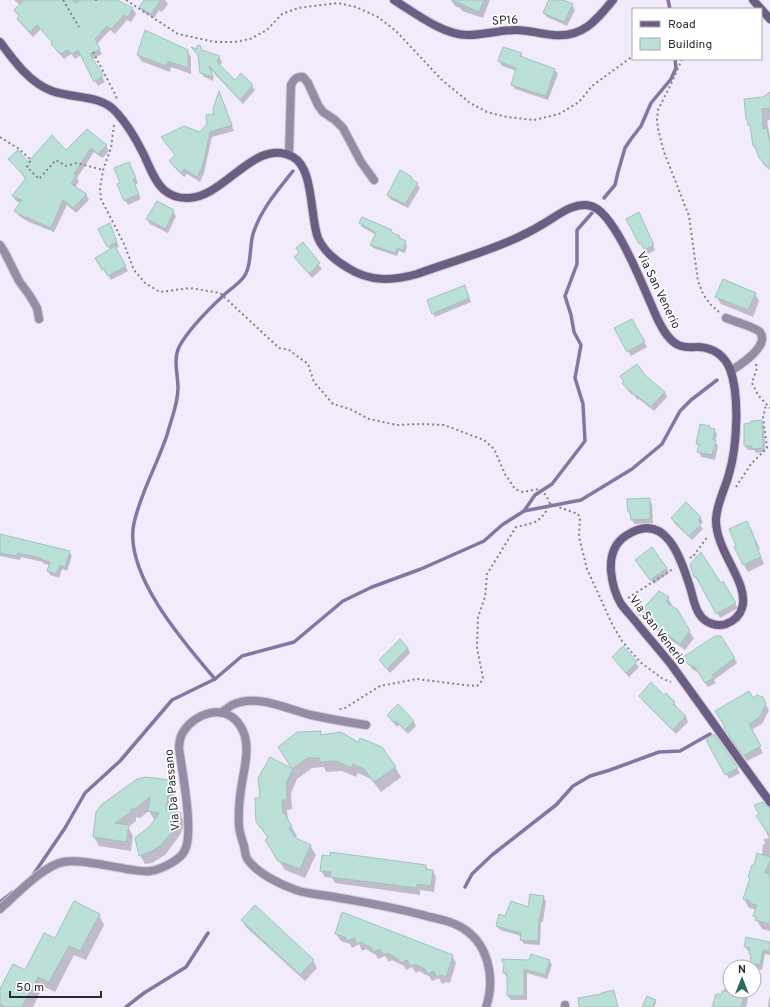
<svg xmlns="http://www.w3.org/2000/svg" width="770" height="1007" font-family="Overpass,sans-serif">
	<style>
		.shadow { fill: #0003 }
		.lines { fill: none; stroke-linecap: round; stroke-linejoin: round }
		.stream { stroke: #8675a0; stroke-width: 3.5 }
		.building { fill: #bbe0d7; stroke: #a0c5bd }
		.street-casing { stroke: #cec8d8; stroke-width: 10 }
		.secondary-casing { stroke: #cec8d8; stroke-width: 10 }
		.path { stroke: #85808e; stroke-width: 2; stroke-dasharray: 2 3; stroke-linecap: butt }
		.street { stroke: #958ca5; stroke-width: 8 }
		.secondary { stroke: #6b5e82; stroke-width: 8 }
		.labels { text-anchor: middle; stroke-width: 3.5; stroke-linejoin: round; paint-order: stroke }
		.street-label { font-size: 12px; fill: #2c2833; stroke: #fff }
	</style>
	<rect width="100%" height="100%" fill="#f1ebfc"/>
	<g class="shadow">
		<polygon points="14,0 115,0 133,9 136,14 131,22 127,20 115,34 110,30 97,44 102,54 92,59 105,82 98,86 81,55 75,59 71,54 64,59 55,49 53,43 41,29 33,37 21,24 18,19 19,17 15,11 20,5"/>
		<polygon points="145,0 165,0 168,4 162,12 159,10 154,18 143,12 140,7"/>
		<polygon points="451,0 490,0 483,18 462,11 460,8 455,6"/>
		<polygon points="550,0 563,0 572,5 575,10 567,26 547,17 544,13"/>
		<polygon points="193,49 219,57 222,62 220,66 235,81 241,75 252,86 255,90 243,104 209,68 214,81 204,77 201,72 199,57"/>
		<polygon points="187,51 191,57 191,74 171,67 170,72 141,61 138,55"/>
		<polygon points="521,54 523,58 555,70 558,74 548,100 515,89 512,85 517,71 502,66 499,61"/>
		<polygon points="770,92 770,120 767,121 770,137 770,170 763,164 754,146 752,130 747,119 745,100 763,98"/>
		<polygon points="221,98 234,131 212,137 204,173 200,182 187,174 184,177 173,166 170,161 175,156 166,142 200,133 215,115"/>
		<polygon points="106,145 109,151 102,158 94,152 77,178 79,181 75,188 86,194 89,200 76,213 67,205 54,232 29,222 19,216 16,211 21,203 16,201 13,196 26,180 10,159 28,163 66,151"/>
		<polygon points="129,163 138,183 135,185 141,199 128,205 125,200 121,183"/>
		<polygon points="411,178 420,188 408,208 390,199 388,195"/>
		<polygon points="173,211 176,216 168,233 150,224 147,219"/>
		<polygon points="641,218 655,250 648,254 644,247 643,248 627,219"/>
		<polygon points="360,223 391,231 393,234 400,237 402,240 405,242 407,246 405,253 399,251 397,256 373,248 371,245 376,235 362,227"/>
		<polygon points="110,224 119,247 115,249 128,271 111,280 107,273 106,274 96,258 110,250 108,246"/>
		<polygon points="302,244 322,269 312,278 295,257 300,253"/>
		<polygon points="464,286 471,302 435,317 433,313"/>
		<polygon points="755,294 759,301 753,317 721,304 716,296"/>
		<polygon points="632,320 647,347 631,356 616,329"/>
		<polygon points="645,376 665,392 667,397 654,411 639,399 638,400 633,394 632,395 626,388"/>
		<polygon points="761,421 764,426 765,452 756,453 754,450 748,450 745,446"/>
		<polygon points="710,427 714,430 717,434 715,442 718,446 715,460 701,457 699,452 699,447 697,444"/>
		<polygon points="649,499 652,504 653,523 634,524 629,512"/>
		<polygon points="700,517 703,522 700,525 703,529 692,540 674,523 672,518"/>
		<polygon points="747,522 760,549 758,550 764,564 748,572 744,565"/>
		<polygon points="0,535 69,552 72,556 67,571 62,569 59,578 50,575 48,571 50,565 44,564 43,562 21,557 20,560 0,556"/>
		<polygon points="639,565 667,568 669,573 654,584"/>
		<polygon points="692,565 721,584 723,583 738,608 720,618 699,581 698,581 695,577"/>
		<polygon points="668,598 672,605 671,607 694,638 685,650 644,621 640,614"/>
		<polygon points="408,648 410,653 390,673 380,660"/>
		<polygon points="623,648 639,667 629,677 613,658"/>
		<polygon points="734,658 737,663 714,680 716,683 708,687 698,672 693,670 687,661"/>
		<polygon points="666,695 674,703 677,707 676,708 686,717 688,722 676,734 643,701 640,696 664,696"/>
		<polygon points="762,698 769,710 762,724 751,730 763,753 747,761 728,734 726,727 752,699"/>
		<polygon points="388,716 413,721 416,726 408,734 399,725 397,727"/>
		<polygon points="320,732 322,736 395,767 401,777 381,792 371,779 358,773 356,777 342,771 326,772 324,767 312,768 297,779 291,793 292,809 287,810 288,821 297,836 295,838 310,845 316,855 305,878 285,870 272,850 268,838 257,822 270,759 294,771 285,757"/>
		<polygon points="714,735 740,773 729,779 707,740"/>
		<polygon points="170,781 175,790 172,812 180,814 185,823 180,835 165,855 152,863 145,864 140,855 151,827 155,821 149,811 140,818 136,817 136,821 128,827 133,836 131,851 99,846 94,837 97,813"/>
		<polygon points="763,803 770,811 770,931 762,929 754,916 756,912 754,909 749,908 744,899 750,879 749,877 754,866 762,855 763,844 765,845 764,839 769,838 758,816 760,814"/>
		<polygon points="426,866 428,870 433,871 436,877 434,892 420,890 420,895 335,883 332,878 325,877 321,871"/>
		<polygon points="543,897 546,901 543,922 541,922 540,945 524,944 521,940 521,936 500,930 497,926 528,909"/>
		<polygon points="99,915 104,925 86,960 74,955 55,992 43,986 33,1007 0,1007 0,991 25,972 56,940"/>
		<polygon points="242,920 313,960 317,968 305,981 246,927"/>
		<polygon points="336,934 452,956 456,963 450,983 446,982 442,984 439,978 432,981 429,976 424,974 419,971 416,973 412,967 406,970 404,966 392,960 389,962 385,956 378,959 376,955 366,949 362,951 359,944 352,948 350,944 341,941"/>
		<polygon points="770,943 770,955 765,954 762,970 754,968 751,963 752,957 750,951 748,951 745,946"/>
		<polygon points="549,960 552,965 547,979 527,973 527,1000 511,1000 508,996 507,977 504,973 505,965 503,962"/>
		<polygon points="728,981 730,982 730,991 741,991 745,993 748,999 746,1007 714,1007 716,995 721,997"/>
		<polygon points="770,996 770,1007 768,1007 769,998"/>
		<polygon points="655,1001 656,1003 654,1007 646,1007"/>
	</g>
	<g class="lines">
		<g class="stream">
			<polyline points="668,0 670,9"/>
			<polyline points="604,198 615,185 618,172 625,148 631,139 641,126 651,103 671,79 676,68 675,59"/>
			<polyline points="524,511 535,495 552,484 585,441 583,404 575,378 581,345 574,332 571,315 565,296 577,264 577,230 592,213"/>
			<path d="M215 679C184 643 123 573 134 523 141 492 157 465 167 435 171 420 178 404 178 388 178 375 173 360 179 347 188 330 211 307 225 294 231 289 238 284 243 278 252 267 249 248 253 234 261 209 277 191 293 171"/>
			<polyline points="31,878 65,828 85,793 120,761 172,700 215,679 242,656 294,642 343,601 372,587 421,569 484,541 502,525 524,511 581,500 632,469 662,444 680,411 691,400 717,380"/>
			<polyline points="465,887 472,874 492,855 556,805 573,786 590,776 610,770 659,752 680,751 710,734"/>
			<polyline points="0,902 13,892"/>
			<polyline points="126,1007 144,993 186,967 208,933"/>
		</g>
	</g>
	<g class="building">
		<polygon points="24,0 72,0 76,3 81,0 117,0 133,8 128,17 124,15 111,29 107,26 95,39 100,49 90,54 103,76 94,82 78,50 72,54 67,50 61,54 51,44 52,42 37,25 30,32 17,19 19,16 14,10"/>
		<polygon points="144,0 161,0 151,14 139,7"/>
		<polygon points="452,0 484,0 479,12"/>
		<polygon points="549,0 563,0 573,4 564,22 543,13"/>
		<polygon points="145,30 188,50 188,68 168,61 166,66 137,55"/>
		<polygon points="200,45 202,50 220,56 217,62 235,80 241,73 253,85 240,100 209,66 213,77 200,73 198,55 191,47 197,49 197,46"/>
		<polygon points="503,47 522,53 520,56 555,69 546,96 511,85 516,68 498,61"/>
		<polygon points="219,91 232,125 210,132 202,168 197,177 184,169 181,173 169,161 175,155 161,137 184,126 200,132 207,124 206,115 214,114 213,109"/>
		<polygon points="770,92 770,108 762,109 763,129 767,128 770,144 770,169 759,158 755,146 753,146 750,125 748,125 747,119 746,119 744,99 763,97"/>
		<polygon points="87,129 107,145 98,154 91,148 74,174 76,175 71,184 87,194 73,208 63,200 51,228 26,217 26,218 14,211 22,200 12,196 26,178 8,159 18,150 28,162 52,135 66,150"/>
		<polygon points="129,162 136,178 133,180 139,194 124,201 117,184 120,183 114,168"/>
		<polygon points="400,170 412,177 411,179 418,183 405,204 387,195"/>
		<polygon points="157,201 174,210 166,229 146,219"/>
		<polygon points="639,212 654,245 644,250 641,243 639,244 626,219"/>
		<polygon points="362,217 392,230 391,232 400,236 399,238 406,241 403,250 397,248 395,253 370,245 376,233 359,223"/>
		<polygon points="110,223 117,242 107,247 98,229"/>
		<polygon points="303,242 320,263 309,274 294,257 299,253 296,248"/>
		<polygon points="115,246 126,266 108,276 104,269 102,270 95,258"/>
		<polygon points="723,279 756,293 748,310 715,297"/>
		<polygon points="465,285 469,298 432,314 427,300"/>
		<polygon points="632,319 645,342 627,352 614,328"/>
		<polygon points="637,364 645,375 665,392 651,407 636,395 635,396 630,390 629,391 622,383 624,382 620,376"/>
		<polygon points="762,420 763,448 752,449 752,446 744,446 744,424 751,423 751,421"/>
		<polygon points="700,424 710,426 710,428 715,429 713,440 716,440 712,455 697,452 699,444 696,444"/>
		<polygon points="650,498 650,519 631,520 630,512 628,512 627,499"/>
		<polygon points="686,502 701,517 698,520 701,524 689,536 671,518"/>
		<polygon points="747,521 756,541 755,542 761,557 743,565 734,547 736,546 729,529"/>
		<polygon points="0,534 70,551 65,567 60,565 56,574 47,571 50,562 40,559 41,558 18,553 17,556 0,553"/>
		<polygon points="652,547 667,568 650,580 635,560"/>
		<polygon points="701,552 721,583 723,581 736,603 716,614 696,577 694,577 690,564"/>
		<polygon points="659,591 669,597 666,602 677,609 690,631 680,644 638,614"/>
		<polygon points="715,636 721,636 735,658 712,675 714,678 705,683 695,667 689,665 683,657"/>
		<polygon points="400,639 408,648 387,669 379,660"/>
		<polygon points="623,646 637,662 626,673 612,657"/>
		<polygon points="651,682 664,695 666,693 675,702 673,704 686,716 673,730 639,696"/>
		<polygon points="749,691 753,698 757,695 763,697 766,704 759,718 749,724 761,746 743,756 724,728 725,727 715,711"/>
		<polygon points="398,704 414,721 405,730 396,721 394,723 387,715"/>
		<polygon points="321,731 320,735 341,732 358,742 360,738 382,747 396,767 374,782 364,769 353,764 351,768 336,761 320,762 319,758 307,758 292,769 278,747 297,732"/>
		<polygon points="714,734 738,768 725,775 706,740"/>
		<polygon points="270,757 293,769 286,783 287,800 282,800 283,812 292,826 289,828 296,838 311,845 300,869 278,861 265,840 268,837 256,822 255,798 260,798 258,778"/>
		<polygon points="146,777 170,780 166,810 181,813 176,826 167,838 160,846 154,850 139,856 135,838 150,826 159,813 148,811 150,797 135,809 131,809 131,812 115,823 129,825 126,842 93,837 96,812 101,805 137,779"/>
		<polygon points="763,802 766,806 770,808 770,836 756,816 759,814 754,805"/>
		<polygon points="330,852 426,865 426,869 433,870 431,886 417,884 417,888 330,877 331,872 320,871 322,855 330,856"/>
		<polygon points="757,853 770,857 770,860 765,873 770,874 770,924 755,920 756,917 753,916 757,905 749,903 750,901 743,899 750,878 748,877 752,865 754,865"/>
		<polygon points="530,894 544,896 540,918 539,918 538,941 520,940 521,933 496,926 499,914 505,916 511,901 528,907"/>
		<polygon points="74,901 100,914 80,951 69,946 49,982 38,977 22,1007 5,1007 0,1004 0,989 13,964 25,970 44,933 55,938"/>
		<polygon points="255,905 314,960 300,975 241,920"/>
		<polygon points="342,912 453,955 446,977 441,975 437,977 434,971 427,974 425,969 415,964 411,966 407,960 401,963 398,959 388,953 384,955 380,949 373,952 371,948 361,942 357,944 354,938 347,941 345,937 335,934"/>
		<polygon points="746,937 770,942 770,951 763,950 760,965 750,963 751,954 749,954 750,948 744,947"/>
		<polygon points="531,954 550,960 545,975 524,969 524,996 507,996 507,973 503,973 504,963 502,962 502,959 529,960"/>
		<polygon points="614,990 618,1007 579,1007 578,998 601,994 601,993"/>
		<polygon points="722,991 746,991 741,1007 712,1007 716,994 721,995"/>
		<polygon points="647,996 656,1000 652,1007 642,1007"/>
	</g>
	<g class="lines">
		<g class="street-casing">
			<g id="street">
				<path d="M289 155 291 85C294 79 297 76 303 77L308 83 318 105 323 112 335 120 343 128 361 162 374 180"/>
				<polyline points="0,245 5,253 19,281 30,296 37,308 39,319"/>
				<path d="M726 318C733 321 755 327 760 332 770 346 740 365 731 371"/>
				<path d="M222 712C225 710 229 707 232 705 256 693 287 709 311 715 329 719 347 722 366 725"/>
				<path d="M0 909C16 895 43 866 63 862 79 859 109 866 126 869 134 870 142 872 150 871 160 870 181 860 185 850 194 831 182 771 179 748 179 744 180 740 181 736 192 713 226 701 241 727 250 742 246 761 243 777 240 793 238 809 239 825 239 832 242 839 244 846 245 850 245 857 248 860 257 873 281 885 296 890 308 894 322 895 335 897 367 903 399 908 430 917 439 919 450 921 459 926 488 941 496 977 486 1007"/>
				<polyline points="565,1007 565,1005"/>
			</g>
		</g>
		<g class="secondary-casing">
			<g id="secondary">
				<path d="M394 0C415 13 443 35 468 35 484 35 500 30 516 30 528 30 541 34 553 35 582 38 596 21 613 0"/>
				<polyline points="753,0 770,19"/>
				<path d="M0 42C14 61 30 83 52 91 74 99 101 94 117 113 127 124 136 139 143 153 149 165 154 181 164 190 170 195 178 198 186 198 224 200 254 136 293 157 314 168 310 218 318 238 324 252 336 261 348 268 370 282 393 281 417 274 458 259 506 247 543 224 557 216 574 201 591 206 616 212 647 297 658 320 663 330 670 343 681 346 687 348 693 347 699 347 714 348 724 355 730 369 740 396 737 447 729 474 725 489 717 503 716 519 715 551 750 583 742 608 740 615 734 621 726 624 717 627 705 623 700 615 694 607 693 596 690 587 681 559 666 510 627 535 614 543 610 556 611 571 612 582 615 594 621 604 627 612 634 619 640 627 650 639 660 651 670 663 704 709 736 756 770 802"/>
			</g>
		</g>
		<g class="path">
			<polyline points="63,0 79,27"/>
			<polyline points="95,0 97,0"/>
			<polyline points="126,0 178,34 215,42 235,42 250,39 267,30 282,14 298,8 338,3 356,7 378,17 396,31 442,80 470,103 487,112 507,117 534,120 559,114 579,102 592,86 633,56"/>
			<polyline points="93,52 115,94 117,99"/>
			<polyline points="682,59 673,80 658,110 657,120 658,129 664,152 689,216 698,281 703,294 711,305 719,312"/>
			<path d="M114 125 111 148 103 170 100 189 101 199 124 244 134 270 145 283 160 292 190 288 220 293 279 348 289 350 308 364 314 382 333 404 350 409 369 419 397 425 421 424 444 425 484 440 494 449 505 474 515 489 523 492 539 489 546 495 550 504C540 523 537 522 516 527L487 574 485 597 478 617 477 648 483 678 481 682 477 686 464 685 417 679 380 686 345 708 337 710"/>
			<polyline points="0,137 19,149 31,160 27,167 39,179 56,160 66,166 77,163 103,170"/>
			<polyline points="756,364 757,368 752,383 758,395 770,408"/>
			<polyline points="736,487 751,464 767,448 763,417 766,405"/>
			<polyline points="550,504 578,514 580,518 579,537 587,569 613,626 622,641 640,662 663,679 671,682"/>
			<polyline points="690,557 692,558 708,536"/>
			<polyline points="628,598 673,569"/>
		</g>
		<use href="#street" class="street"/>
		<use href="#secondary" class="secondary"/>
	</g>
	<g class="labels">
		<g class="street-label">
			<text transform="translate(505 20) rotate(-3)" y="4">SP16</text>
			<text transform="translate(659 290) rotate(64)" y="4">Via San Venerio</text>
			<text transform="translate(658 630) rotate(52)" y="4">Via San Venerio</text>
			<text transform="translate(172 790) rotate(-95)" y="4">Via Da Passano</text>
		</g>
	</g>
	<rect x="632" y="8" width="130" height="52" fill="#ffffff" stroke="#aba9ad"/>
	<rect x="640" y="21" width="20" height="6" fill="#6b5e82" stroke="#aba9ad"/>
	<text x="668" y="28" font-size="12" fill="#2c2833">Road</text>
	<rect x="640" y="38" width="20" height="12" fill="#bbe0d7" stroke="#aba9ad"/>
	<text x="668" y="48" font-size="12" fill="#2c2833">Building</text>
	<g transform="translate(742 979)"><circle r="19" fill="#ffffff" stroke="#aba9ad"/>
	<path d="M0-3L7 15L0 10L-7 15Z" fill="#266c60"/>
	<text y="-6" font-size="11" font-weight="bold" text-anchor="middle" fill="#2c2833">N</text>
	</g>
	<path d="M10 991v6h91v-6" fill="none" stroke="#2c2833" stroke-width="2"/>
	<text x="16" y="991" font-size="12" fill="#2c2833" stroke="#ffffff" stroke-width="3" paint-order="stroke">50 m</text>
</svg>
